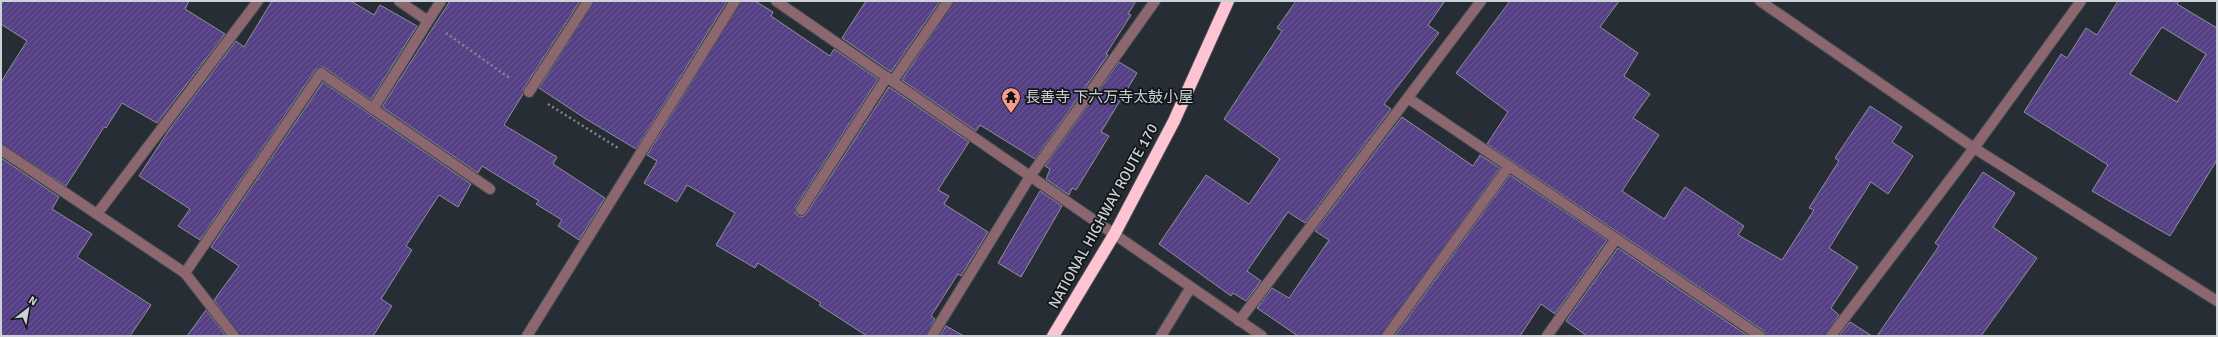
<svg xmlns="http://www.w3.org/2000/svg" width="2218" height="337" font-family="Signika,'Noto Sans JP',sans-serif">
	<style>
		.building { fill: url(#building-hatch); stroke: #918f9a; fill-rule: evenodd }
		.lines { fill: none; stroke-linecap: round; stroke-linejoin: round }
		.minor-casing { stroke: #444b51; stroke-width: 12 }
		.highway-casing { stroke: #444b51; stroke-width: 14 }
		.path { stroke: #82878d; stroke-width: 2.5; stroke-dasharray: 2 3; stroke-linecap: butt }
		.minor { stroke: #8d676f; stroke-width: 10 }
		.highway { stroke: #fec4d1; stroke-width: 12 }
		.labels { text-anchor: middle; stroke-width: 3.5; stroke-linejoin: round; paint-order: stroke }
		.poi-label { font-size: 15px; fill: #cdd2d6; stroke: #111518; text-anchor: start }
		.street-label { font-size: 15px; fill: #cdd2d6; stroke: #111518 }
	</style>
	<defs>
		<pattern id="building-hatch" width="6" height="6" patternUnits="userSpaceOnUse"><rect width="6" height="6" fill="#553f85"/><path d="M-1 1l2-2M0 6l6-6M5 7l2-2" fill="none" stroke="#6c5a96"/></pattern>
	</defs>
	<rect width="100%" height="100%" fill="#262d34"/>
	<g class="building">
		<polygon points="1,1 189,1 185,9 225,34 157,123 122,103 106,128 104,127 66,186 1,144 1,82 27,41 1,24"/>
		<polygon points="272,1 351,1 374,15 380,5 417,26 371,100 325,68 321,67 316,69 200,240 178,226 190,209 139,176 169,130 236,41 244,47"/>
		<polygon points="450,1 580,1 524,88 523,94 504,125 557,157 553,164 605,198 579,240 558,226 562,220 536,204 539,201 482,166 478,173 382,107"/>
		<polygon points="594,1 727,1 636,149 586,119 539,88"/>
		<polygon points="741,1 755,1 773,12 771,16 830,56 834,49 878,79 796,206 795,213 798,216 804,216 806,214 889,87 969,142 938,190 949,196 944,204 988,232 961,276 958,274 931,316 935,319 926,336 867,336 819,305 821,303 758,263 755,268 716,245 735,213 687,185 677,202 644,183 657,161 647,155"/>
		<polygon points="866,1 940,1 891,72 842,38"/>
		<polygon points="954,1 1136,1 1128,14 1131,15 1106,54 1108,55 1035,159 980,125 976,131 902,80"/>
		<polygon points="1296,1 1445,1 1428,25 1439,33 1384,104 1391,109 1305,223 1288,212 1247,271 1261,281 1246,301 1233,293 1231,296 1159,244 1206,175 1249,204 1280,159 1224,119 1282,31 1277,28"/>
		<polygon points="1510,1 1619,1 1600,27 1638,53 1624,76 1650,94 1633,118 1659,135 1622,191 1664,219 1685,187 1744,226 1738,235 1782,260 1814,210 1809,208 1839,161 1835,158 1870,106 1902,127 1892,142 1913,156 1888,194 1871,182 1829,248 1858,267 1831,308 1839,315 1825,336 1766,336 1764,331 1487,144 1508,112 1456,73"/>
		<path d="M2118 1H2179L2177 4 2217 28V160L2170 236 2092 191 2108 165 2024 112 2061 54 2067 58 2086 28 2097 35ZM2162 27 2206 54 2177 102 2130 74Z"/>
		<polygon points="1119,62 1137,73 1101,132 1109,136 1076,190 1072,188 1069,195 1046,179 1050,169 1045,166"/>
		<polygon points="323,82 471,184 458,207 439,195 406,246 412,250 381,299 392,306 373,336 240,336 214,300 239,266 211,247"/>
		<polygon points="1402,117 1473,166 1480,155 1500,168 1381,336 1298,336 1257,308 1272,288 1289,298 1329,240 1315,231"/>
		<polygon points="1,158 59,197 52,209 92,234 77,257 151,305 130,336 1,336"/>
		<polygon points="1983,172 2015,193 1993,227 2037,258 1981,336 1877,336 1939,246 1935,243"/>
		<polygon points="1510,175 1607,240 1555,314 1541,304 1520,336 1395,336"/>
		<polygon points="1040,191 1062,206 1021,277 998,263"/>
		<polygon points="1618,248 1748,336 1587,336 1566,321"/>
		<polygon points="206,310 226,336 187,336"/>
		<polygon points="1850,322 1872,336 1839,336"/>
		<polygon points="946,326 964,336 940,336"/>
	</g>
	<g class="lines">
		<g class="minor-casing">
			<g id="minor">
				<polyline points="399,1 428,21 441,1"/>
				<polyline points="776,1 1262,336"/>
				<polyline points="1760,1 1974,148 2217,301"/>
				<polyline points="893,81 948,1"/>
				<polyline points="529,92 588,1"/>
				<polyline points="1408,98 1760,336"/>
				<polyline points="373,109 428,21"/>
				<polyline points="1,150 185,273 234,336"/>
				<polyline points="801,210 887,77"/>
				<polyline points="97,214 258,1"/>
				<polyline points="185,273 321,73 490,189"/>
				<polyline points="1239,321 1481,1"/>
				<polyline points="527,336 735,1"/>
				<polyline points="932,336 1031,175 1155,1"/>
				<polyline points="1161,336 1191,287"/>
				<polyline points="1387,336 1509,166"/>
				<polyline points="1547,336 1616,239"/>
				<polyline points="1831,336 1974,148 2081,1"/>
			</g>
		</g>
		<g class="highway-casing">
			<polyline id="highway" points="1053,336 1115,233 1174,121 1228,1"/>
		</g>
		<g class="path">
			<polyline points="446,33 511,79"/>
			<polyline points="548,104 618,148"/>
		</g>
		<use href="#minor" class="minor"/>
		<use href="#highway" class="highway"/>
	</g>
	<defs>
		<g id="temple-pin" transform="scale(1)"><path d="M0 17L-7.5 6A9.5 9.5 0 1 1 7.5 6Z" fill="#f59d8d" stroke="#111518"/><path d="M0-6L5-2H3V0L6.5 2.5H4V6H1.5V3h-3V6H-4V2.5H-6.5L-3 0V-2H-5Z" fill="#111"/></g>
	</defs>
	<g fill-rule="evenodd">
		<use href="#temple-pin" x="1011" y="97"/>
	</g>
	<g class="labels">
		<g class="poi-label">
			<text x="1025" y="102">長善寺 下六万寺太鼓小屋</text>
		</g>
		<g class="street-label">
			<text transform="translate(1103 216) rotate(-61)" y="5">NATIONAL HIGHWAY ROUTE 170</text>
		</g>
	</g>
	<rect width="2218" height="337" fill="none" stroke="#cdd2d6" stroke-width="4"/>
	<g transform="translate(28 309) rotate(31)" stroke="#111518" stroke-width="3" paint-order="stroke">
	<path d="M0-3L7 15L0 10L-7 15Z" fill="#cdd2d6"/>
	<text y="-6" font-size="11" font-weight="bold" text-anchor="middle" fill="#cdd2d6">N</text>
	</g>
</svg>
